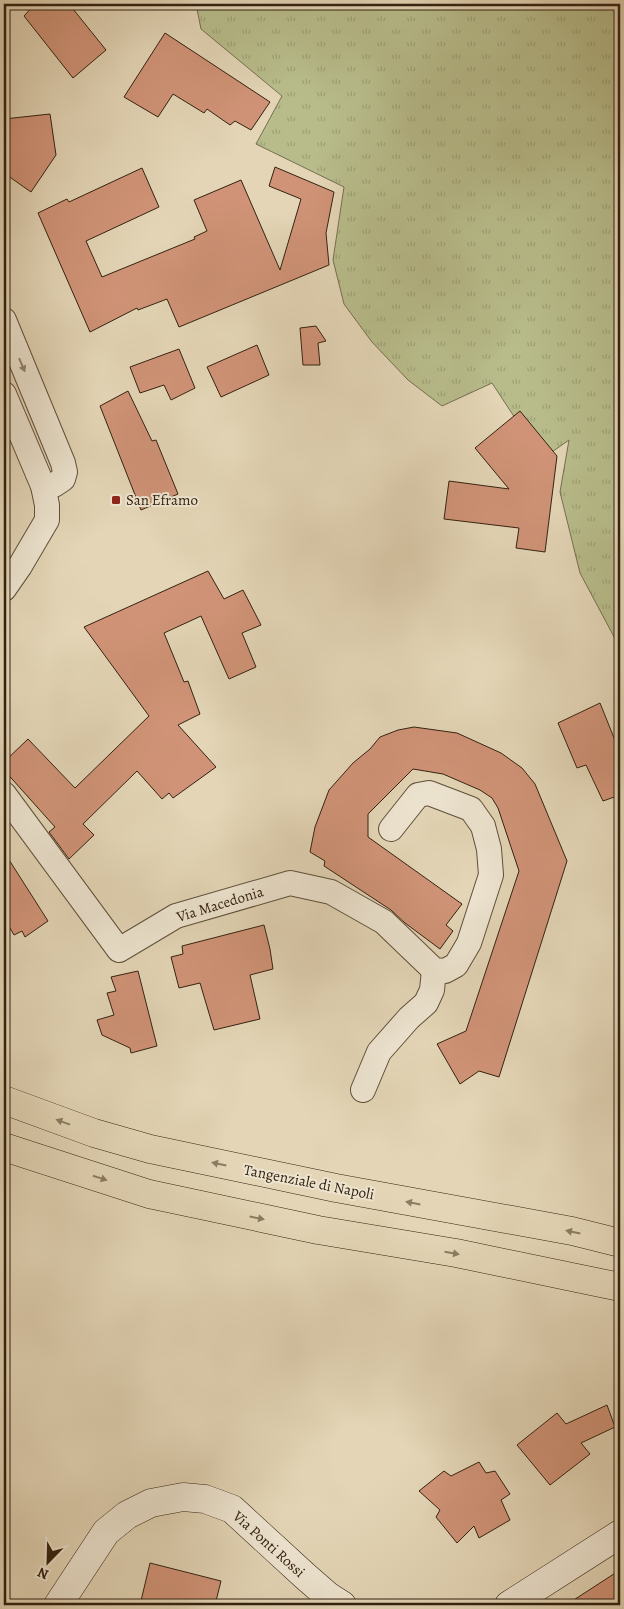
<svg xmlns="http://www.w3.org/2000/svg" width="624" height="1609" font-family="Alegreya,serif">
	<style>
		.grass { fill: url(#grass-tufts); stroke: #766f4e }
		.building { fill: #d09377; stroke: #332210 }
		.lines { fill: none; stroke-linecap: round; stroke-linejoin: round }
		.street-casing { stroke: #5f4f3a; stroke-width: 26 }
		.secondary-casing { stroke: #332210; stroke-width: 29 }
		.highway-casing { stroke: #332210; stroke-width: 29 }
		.street { stroke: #ede4d0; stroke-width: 24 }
		.secondary { stroke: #ede4d0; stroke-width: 28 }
		.highway { stroke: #e3d5b6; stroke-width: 28 }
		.oneway { fill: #908370 }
		.oneway2 { fill: #8b7c63 }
		.poi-dot { fill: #8f2418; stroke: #ede4d0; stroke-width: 2 }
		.labels { text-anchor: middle; stroke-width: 4; stroke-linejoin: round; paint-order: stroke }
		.poi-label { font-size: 15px; fill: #332210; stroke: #ede4d0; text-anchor: start }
		.street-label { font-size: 15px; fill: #332210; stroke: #ede4d0 }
	</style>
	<defs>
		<pattern id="grass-tufts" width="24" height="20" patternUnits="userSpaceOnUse" patternTransform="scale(1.25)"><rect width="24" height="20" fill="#b8bc8b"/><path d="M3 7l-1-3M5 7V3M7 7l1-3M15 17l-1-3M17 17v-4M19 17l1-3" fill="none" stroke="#9fa177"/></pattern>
	</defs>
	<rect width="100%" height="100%" fill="#e3d5b6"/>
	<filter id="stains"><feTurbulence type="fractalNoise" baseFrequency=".004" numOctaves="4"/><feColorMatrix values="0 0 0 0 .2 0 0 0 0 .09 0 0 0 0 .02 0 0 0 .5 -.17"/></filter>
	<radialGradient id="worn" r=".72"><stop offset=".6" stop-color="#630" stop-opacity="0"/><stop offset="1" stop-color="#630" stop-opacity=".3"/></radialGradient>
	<polygon class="grass" points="196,4 620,4 620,648 580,573 560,492 569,440 542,459 492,383 442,406 408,380 372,342 344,304 333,260 344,187 256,144 282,96 201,29"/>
	<g class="building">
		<polygon points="35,4 69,4 106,50 73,78 24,16"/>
		<polygon points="165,33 270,102 251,130 235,121 230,125 207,109 204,113 173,94 158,117 124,97"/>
		<polygon points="50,114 56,155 31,192 4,173 4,119"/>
		<polygon points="275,167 334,192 326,233 329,265 179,327 167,299 138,310 137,308 90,332 38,213 67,199 69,202 142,168 159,207 86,241 102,277 195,239 194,237 207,231 194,200 241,180 280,270 301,199 269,186"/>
		<polygon points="316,326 326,341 318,343 320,365 303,365 300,328"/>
		<polygon points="257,345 269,375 221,397 207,367"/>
		<polygon points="179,349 195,388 171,400 164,385 140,393 130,367"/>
		<polygon points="128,391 152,441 156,440 178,494 141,510 100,406"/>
		<polygon points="520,411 557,456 545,552 516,548 519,528 444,519 449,481 509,489 475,448"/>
		<polygon points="208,571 224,599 243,590 261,625 242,633 256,667 229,679 201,616 164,633 184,682 188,681 200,714 178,725 216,767 173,798 169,793 162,799 137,771 83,824 94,835 69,859 49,832 55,827 4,770 4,762 28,739 75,788 149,716 84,627"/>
		<polygon points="600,703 620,753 620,795 603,801 586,765 577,768 558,723"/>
		<polygon points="414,727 457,733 501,753 522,768 535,784 567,861 499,1077 479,1071 460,1084 437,1044 466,1031 519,871 498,808 492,798 480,790 443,774 413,769 368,814 368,837 462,904 446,925 453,931 440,949 405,923 391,910 324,866 325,861 310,852 315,827 329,790 353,763 370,749 380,737 398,730"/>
		<polygon points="4,852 48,921 25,937 22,931 14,935 10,928 4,928"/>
		<polygon points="264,925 270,949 273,969 250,975 260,1019 214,1030 200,983 179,988 171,957 183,954 182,946"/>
		<polygon points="138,971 157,1046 131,1053 130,1048 102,1035 97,1020 114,1015 107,993 116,991 111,977"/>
		<polygon points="607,1405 615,1427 581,1443 590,1454 550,1485 517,1445 557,1413 566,1424"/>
		<polygon points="479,1462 486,1473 495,1471 510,1494 501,1500 510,1520 479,1538 474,1526 457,1543 436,1517 440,1510 419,1491 444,1471 451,1476"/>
		<polygon points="150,1563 221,1581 215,1605 140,1605"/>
		<polygon points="620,1570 620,1605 566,1605"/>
	</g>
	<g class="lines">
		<g class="street-casing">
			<g id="street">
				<polyline points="4,320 63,463 65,472 63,479 54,485 43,486"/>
				<polyline points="4,394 43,486 47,505 47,520 20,566 4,589"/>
				<polyline points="4,794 119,950 176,916 290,883 331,892 384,922 434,970 445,971 456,965 469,943 491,875 489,849 483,826 471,809 429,793 418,795 391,829"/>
				<polyline points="363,1090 379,1052 409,1018 426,1003 432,990 434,970"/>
			</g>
		</g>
		<g class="secondary-casing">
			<g id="secondary">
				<polyline points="58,1605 106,1532 127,1515 151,1503 183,1497 205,1499 232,1509 305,1576 328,1596 342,1605"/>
				<polyline points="509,1605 620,1534"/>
			</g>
		</g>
		<g class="highway-casing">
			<g id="highway">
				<polyline points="4,1100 94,1133 150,1149 336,1188 572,1231 620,1243"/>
				<polyline points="4,1147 149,1194 318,1230 456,1253 620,1287"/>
			</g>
		</g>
		<use href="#street" class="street"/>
		<use href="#secondary" class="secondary"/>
		<use href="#highway" class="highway"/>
	</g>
	<defs><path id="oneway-solid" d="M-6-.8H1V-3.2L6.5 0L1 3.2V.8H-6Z" transform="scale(1.25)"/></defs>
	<use class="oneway" href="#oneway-solid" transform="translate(22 365) rotate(67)"/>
	<g class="oneway2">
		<use href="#oneway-solid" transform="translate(63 1122) rotate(-160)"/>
		<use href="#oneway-solid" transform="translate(219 1164) rotate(-168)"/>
		<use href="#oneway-solid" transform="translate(100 1178) rotate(18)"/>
		<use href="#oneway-solid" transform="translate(413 1203) rotate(-169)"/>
		<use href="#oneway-solid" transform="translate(257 1218) rotate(11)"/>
		<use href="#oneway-solid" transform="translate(573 1232) rotate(-168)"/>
		<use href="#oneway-solid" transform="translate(452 1253) rotate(10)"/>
	</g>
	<rect class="poi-dot" x="111" y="495" width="10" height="10" rx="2.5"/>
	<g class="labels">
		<g class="poi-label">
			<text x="126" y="505">San Eframo</text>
		</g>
		<g class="street-label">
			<text transform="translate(220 904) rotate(-17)" y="5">Via Macedonia</text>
			<text transform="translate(309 1182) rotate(11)" y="5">Tangenziale di Napoli</text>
			<text transform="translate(269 1544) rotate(42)" y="5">Via Ponti Rossi</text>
		</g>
	</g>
	<rect width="624" height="1609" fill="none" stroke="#e3d5b6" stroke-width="20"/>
	<rect x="5" y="5" width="614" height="1599" fill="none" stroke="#332210" stroke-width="2.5"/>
	<rect x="10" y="10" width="604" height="1589" fill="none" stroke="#332210"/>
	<g transform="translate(48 1562) rotate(203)" stroke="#ede4d0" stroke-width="4" paint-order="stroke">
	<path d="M0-4L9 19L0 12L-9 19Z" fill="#332210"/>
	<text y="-8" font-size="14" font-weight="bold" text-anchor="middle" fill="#332210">N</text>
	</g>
	<rect width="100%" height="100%" filter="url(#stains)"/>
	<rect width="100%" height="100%" fill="url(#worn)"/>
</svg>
